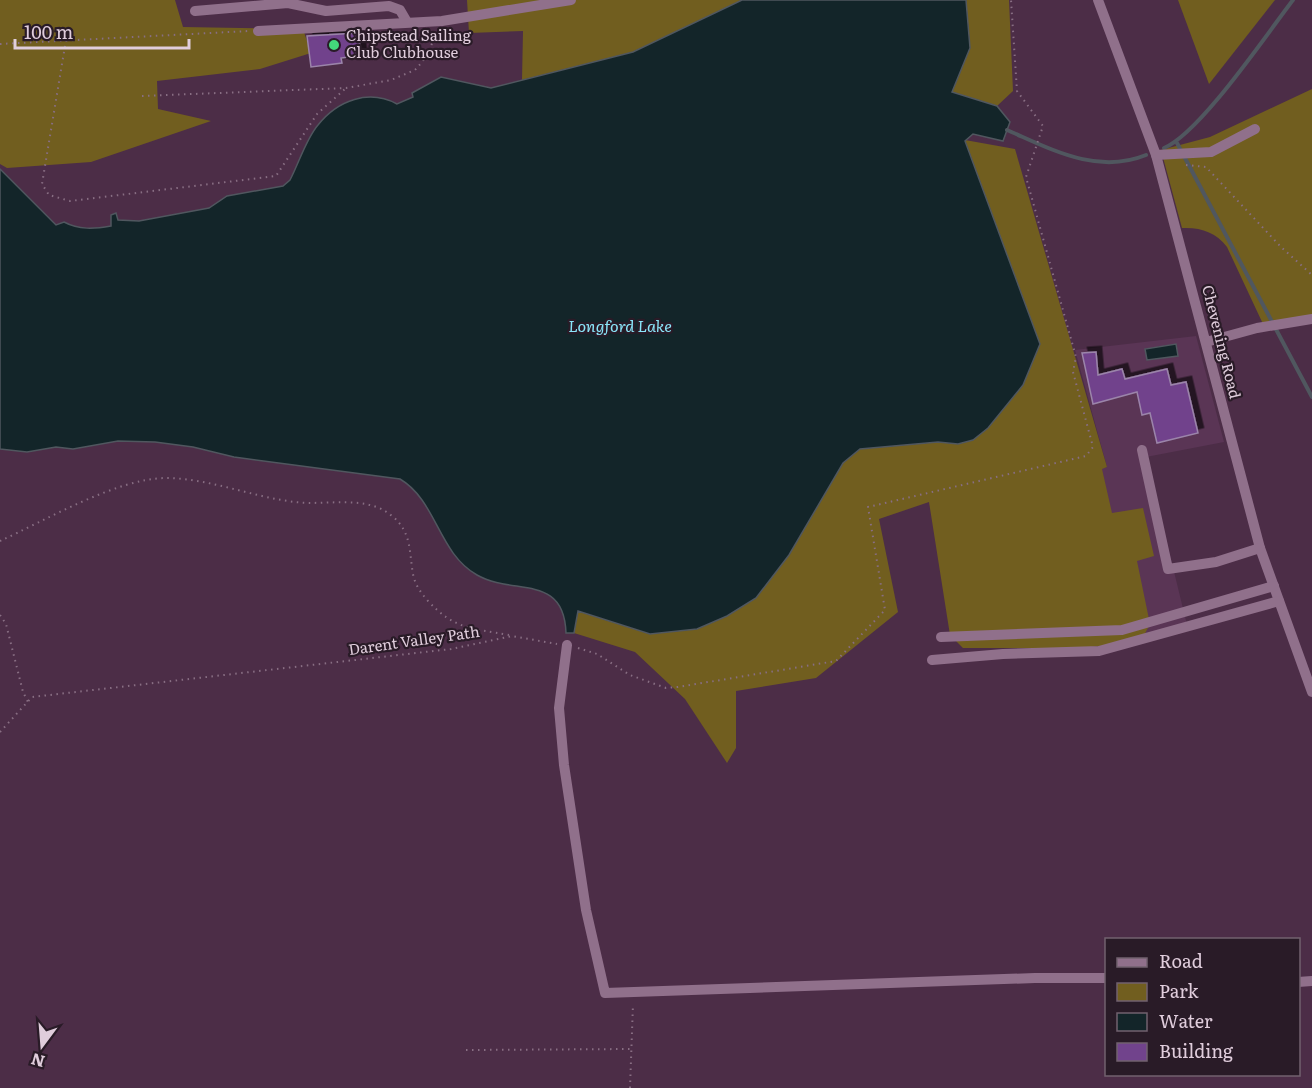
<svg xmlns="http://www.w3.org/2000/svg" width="1312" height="1088" font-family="Literata,serif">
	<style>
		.built { fill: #5a3555 }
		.green { fill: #715e1f }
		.water { fill: #132529; stroke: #50575f; stroke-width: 1.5 }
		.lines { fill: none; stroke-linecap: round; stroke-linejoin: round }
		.stream { stroke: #50575f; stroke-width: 4 }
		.building { fill: #71438c; stroke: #9b84aa; stroke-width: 1.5; filter: url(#shadow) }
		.path { stroke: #886e83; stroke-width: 2; stroke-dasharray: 1.5 4.5; stroke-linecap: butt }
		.minor { stroke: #90708b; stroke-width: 10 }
		.poi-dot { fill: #43d77b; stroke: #291b27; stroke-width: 2 }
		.labels { text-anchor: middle; stroke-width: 4.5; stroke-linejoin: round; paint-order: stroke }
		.poi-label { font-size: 15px; fill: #e0cddc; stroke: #291b27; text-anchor: start }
		.street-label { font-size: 15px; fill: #e0cddc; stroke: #291b27 }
		.water-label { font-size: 16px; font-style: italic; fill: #8ae6f9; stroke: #291b27 }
	</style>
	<defs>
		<filter id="shadow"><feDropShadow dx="5.5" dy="-5.5" stdDeviation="0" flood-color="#0009"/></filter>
	</defs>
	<rect width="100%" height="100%" fill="#4c2d47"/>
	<polygon class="built" points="1196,336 1224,442 1146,457 1188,629 1141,641 963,648 929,502 1107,467 1075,350"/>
	<g class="green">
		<polygon points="0,0 175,0 183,27 303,29 311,53 260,69 157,81 158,109 211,121 91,162 7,168 0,164"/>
		<polygon points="467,0 742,0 633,52 522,80 523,31 469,33"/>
		<polygon points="966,0 1009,0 1013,91 997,106 952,92 970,48"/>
		<polygon points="1178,0 1275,0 1209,84"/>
		<path d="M1312 89V316L1263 324 1227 247C1216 232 1200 227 1182 228L1161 150 1210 137Z"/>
		<polygon points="965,140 1015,149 1107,467 1102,469 1112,513 1143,508 1154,556 1137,561 1150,624 1141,641 1084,648 963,648 950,635 929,502 879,519 898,612 816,678 736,691 736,748 727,763 685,699 635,652 574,633 578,611 650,634 727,616 756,598 789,555 843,463 860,449 938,442 958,444 1023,385 1040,344"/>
	</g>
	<g class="water">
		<path d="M742 0H966L970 48 952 92 997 106 1010 122 1003 141 973 134 965 141 1040 344 1023 385 988 428 973 440 958 444 938 442 860 449 843 463 789 555 756 598 727 616 697 629 650 634 578 611 574 633H566C564 573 514 596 477 575 438 553 437 501 400 479L234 457 193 447 155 442 118 441 73 449 56 447 27 452 0 449V169L56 225 64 222C79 230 94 229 111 226V215L116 213 118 220 139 221 209 208 227 196 283 186 290 180C299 163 306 139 318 125 338 100 369 89 397 104L413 97 412 93 441 77 491 88 633 52Z"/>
		<polygon points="1176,344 1178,356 1147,360 1145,349"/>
	</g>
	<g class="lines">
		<g class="stream">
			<path d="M1007 130C1051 149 1097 175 1146 155"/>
			<polyline points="1177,143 1312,397"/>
			<path d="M1164 148C1200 133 1266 35 1293 0"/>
		</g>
	</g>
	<g class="building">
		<polygon points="358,33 361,55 341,58 342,63 311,67 307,36"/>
		<polygon points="1096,352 1098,375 1122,369 1125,379 1167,369 1171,385 1186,382 1198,433 1157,443 1150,413 1142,415 1137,392 1093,404 1082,353"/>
	</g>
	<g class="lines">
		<g class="path">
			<polyline points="66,40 42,184 49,195 70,201 276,176 317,114 346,88"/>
			<polyline points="0,44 249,31"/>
			<polyline points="142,96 346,88 391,80 415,70 423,61 438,32"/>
			<polyline points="1186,165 1206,167 1281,247 1312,275"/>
			<path d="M0 541C46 520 116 479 165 478 209 478 252 497 295 502 327 506 366 494 392 516 412 532 409 552 413 574 415 585 421 593 428 601 455 630 472 628 509 635"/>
			<polyline points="0,615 6,624 23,692 28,702"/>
			<polyline points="578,648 597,654 630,675 666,688 678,687 836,661 885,610 868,507 1086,456 1093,447 1073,372 1076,357 1026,177 1043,126 1017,91 1011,0"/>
			<polyline points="0,732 32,697 451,649 512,636 557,644"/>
			<polyline points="466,1050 631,1049"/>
			<polyline points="630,1088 633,1004"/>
		</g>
		<g class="minor">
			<polyline points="1098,0 1156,155 1260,548 1312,692"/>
			<polyline points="195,11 288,3 326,11 389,6 400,10 407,22"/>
			<polyline points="258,31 442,21 571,0"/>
			<polyline points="1156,155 1211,152 1255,129"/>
			<polyline points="1206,342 1257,328 1312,319"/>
			<polyline points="1142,450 1168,569 1216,562 1260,548"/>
			<polyline points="941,637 1122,630 1274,586"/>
			<polyline points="567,645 559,708 564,765 586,910 605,993 1035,978 1106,978"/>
			<polyline points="932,660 1003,654 1099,651 1279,601"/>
			<polyline points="1298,982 1312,981"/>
		</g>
	</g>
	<circle class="poi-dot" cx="334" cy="45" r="6"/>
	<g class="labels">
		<g class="poi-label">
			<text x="346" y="41">Chipstead Sailing<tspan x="346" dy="17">Club Clubhouse</tspan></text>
		</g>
		<g class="street-label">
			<text transform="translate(1221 342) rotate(76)" y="5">Chevening Road</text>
			<text transform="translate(414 641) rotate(-8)" y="5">Darent Valley Path</text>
		</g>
		<g class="water-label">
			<text x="620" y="332">Longford Lake</text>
		</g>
	</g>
	<rect x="1105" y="938" width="195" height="138" fill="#291b27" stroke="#72626f" stroke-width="1.5"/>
	<rect x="1117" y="958" width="30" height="9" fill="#90708b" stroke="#72626f" stroke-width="1.5"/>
	<text x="1159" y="968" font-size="18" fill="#e0cddc">Road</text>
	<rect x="1117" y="983" width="30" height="18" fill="#715e1f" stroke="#72626f" stroke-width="1.5"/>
	<text x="1159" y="998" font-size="18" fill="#e0cddc">Park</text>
	<rect x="1117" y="1013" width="30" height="18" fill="#132529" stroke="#72626f" stroke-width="1.5"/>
	<text x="1159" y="1028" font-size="18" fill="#e0cddc">Water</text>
	<rect x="1117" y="1043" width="30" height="18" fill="#71438c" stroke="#72626f" stroke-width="1.5"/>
	<text x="1159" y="1058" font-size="18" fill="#e0cddc">Building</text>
	<g transform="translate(42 1046) rotate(196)" stroke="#291b27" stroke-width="4.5" paint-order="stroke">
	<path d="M0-4.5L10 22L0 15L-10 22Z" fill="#e0cddc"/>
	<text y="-9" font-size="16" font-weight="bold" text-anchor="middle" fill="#e0cddc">N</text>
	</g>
	<path d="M15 39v9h174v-9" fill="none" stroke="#e0cddc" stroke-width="3"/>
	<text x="24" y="39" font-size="18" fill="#e0cddc" stroke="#291b27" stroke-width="4.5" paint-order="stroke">100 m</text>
</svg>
